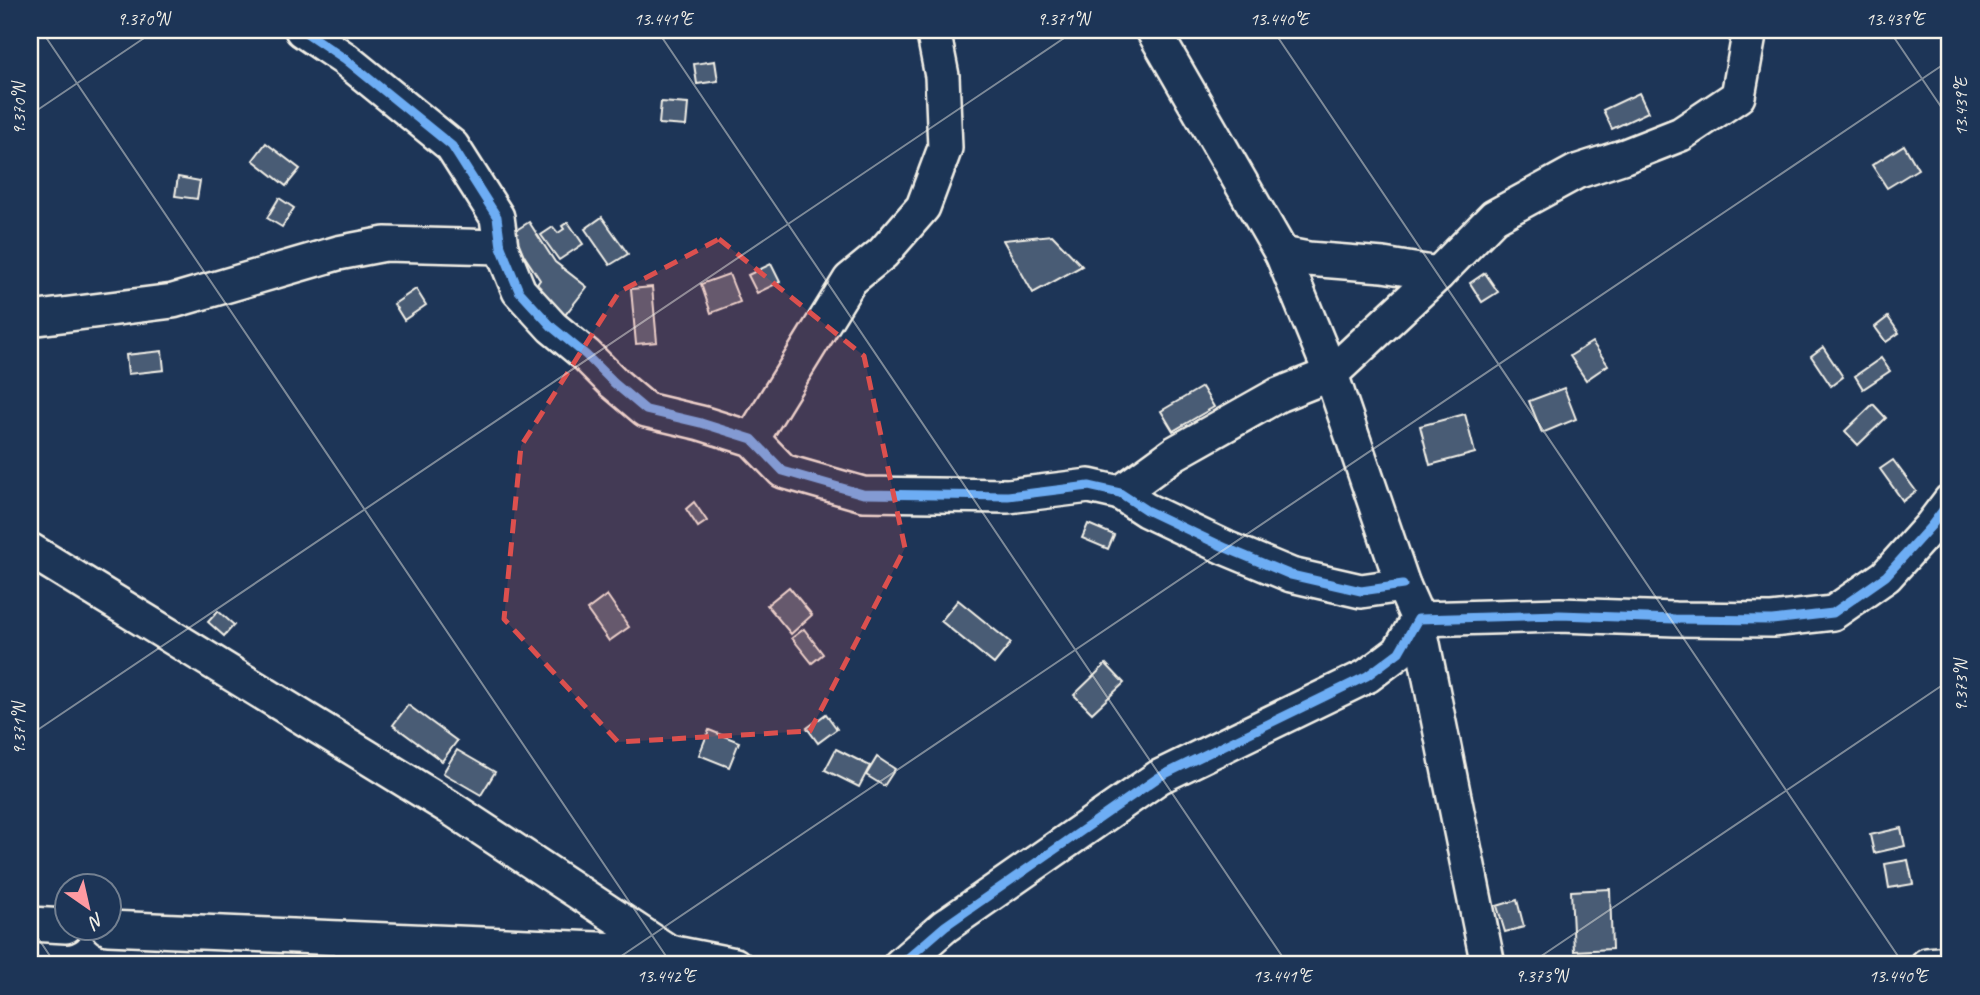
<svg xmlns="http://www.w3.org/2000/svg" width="1980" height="995" font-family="Caveat,sans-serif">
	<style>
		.building { fill: #485b74; stroke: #f4f1e8; stroke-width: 2 }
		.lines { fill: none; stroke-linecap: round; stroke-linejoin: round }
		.street-casing { stroke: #f4f1e8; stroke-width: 38 }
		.street { stroke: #1d3557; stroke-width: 33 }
		.cycleway-casing { stroke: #1d3557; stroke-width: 13 }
		.cycleway { stroke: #6dadf4; stroke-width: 9 }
		.marked { fill: #dc504e; fill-opacity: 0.2; stroke: #dc504e; stroke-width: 5; stroke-dasharray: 14 9; stroke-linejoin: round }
		.ticks { fill: none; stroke: #f4f1e8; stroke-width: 2; stroke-opacity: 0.45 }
		.neatline { fill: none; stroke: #f4f1e8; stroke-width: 2.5 }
		.ticks-label { font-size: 18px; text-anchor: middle; fill: #f4f1e8 }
	</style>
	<rect width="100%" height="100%" fill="#1d3557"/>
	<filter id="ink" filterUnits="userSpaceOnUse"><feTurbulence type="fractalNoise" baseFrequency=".0143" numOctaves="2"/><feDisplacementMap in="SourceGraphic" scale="14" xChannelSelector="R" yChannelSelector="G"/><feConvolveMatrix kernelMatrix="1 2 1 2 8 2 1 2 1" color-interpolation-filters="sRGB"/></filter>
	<g filter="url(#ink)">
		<g class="building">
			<polygon points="715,61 718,81 697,84 694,64"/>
			<polygon points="1639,93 1648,112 1612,129 1603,110"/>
			<polygon points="661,102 688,104 686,126 659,124"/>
			<polygon points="266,143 300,169 286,186 253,160"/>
			<polygon points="1904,145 1918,169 1887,188 1872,165"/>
			<polygon points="178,177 200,181 197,199 175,196"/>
			<polygon points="279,198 294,208 282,227 267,218"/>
			<polygon points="602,217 628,254 610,265 585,229"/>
			<polygon points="529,222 555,262 587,287 565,315 533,290 540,280 510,234"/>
			<polygon points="568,222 583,244 559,260 541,235 553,227 558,233 564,229 562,226"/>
			<polygon points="1052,235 1082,266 1033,293 1003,240"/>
			<polygon points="771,264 780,282 757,293 748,275"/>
			<polygon points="1485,273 1498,292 1482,302 1470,283"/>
			<polygon points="729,274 740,302 711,313 701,284"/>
			<polygon points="652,287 657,342 636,344 631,289"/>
			<polygon points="416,289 426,305 404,320 394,304"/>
			<polygon points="1888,317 1899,333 1886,342 1875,327"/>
			<polygon points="1592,342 1608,365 1586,380 1570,356"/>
			<polygon points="1823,347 1843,377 1831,386 1811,356"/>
			<polygon points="162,351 164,370 128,374 126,355"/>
			<polygon points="1881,358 1890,371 1863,389 1855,376"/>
			<polygon points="1202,387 1214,407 1173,431 1161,411"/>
			<polygon points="1564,388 1576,419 1542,433 1529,401"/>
			<polygon points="1873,404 1886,418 1858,445 1845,431"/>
			<polygon points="1465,414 1475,453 1430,465 1420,426"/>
			<polygon points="1893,460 1916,491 1903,501 1880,469"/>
			<polygon points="694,502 707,521 698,527 686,509"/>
			<polygon points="1088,524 1114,535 1108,549 1082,538"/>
			<polygon points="789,587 812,615 791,634 767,605"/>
			<polygon points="607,595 629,627 609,641 587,610"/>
			<polygon points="958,600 1011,643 994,664 941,621"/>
			<polygon points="218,611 234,625 224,636 208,622"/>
			<polygon points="804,629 823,654 812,663 792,638"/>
			<polygon points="1106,664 1124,683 1092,713 1074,695"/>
			<polygon points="408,705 457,741 442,761 393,725"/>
			<polygon points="826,714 837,729 818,743 807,728"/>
			<polygon points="709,730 739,742 729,767 699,755"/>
			<polygon points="836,749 870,766 859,787 825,770"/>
			<polygon points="457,750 495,772 481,795 443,773"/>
			<polygon points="877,757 895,769 884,786 866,775"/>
			<polygon points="1901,828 1905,846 1874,853 1870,835"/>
			<polygon points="1908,860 1913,884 1889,888 1885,864"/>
			<polygon points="1610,889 1612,949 1574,951 1571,891"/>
			<polygon points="1517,900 1524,927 1505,932 1497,906"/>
		</g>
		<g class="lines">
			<g class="street-casing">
				<g id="street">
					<polyline points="302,30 345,59 452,146 497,217 501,247 519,291 552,327 586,355 614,383 646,410 701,423 752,439 783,471 863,494 1008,496 1089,486 1120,493 1146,510 1226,548 1291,575 1361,591 1403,585"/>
					<polyline points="1153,30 1282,254 1331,374 1403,585 1418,619 1488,965"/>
					<polyline points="1282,254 1308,259 1383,265 1438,274"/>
					<polyline points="30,319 173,301 338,253 385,244 501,247"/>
					<polyline points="752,439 850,280 883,253 923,207 945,148 942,76 933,30"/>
					<polyline points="1120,493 1175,453 1278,395 1331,374 1438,274 1494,217 1576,172 1625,156 1681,134 1738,96 1750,30"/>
					<polyline points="30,550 449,807 669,952 735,965"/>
					<polyline points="30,924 66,926"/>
					<polyline points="108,928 667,952"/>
					<polyline points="900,965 945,926 1159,777 1367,676 1399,652 1418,619 1560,615 1675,619 1772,620 1833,613 1886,576 1931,526 1950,501"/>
					<polyline points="1927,965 1950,963"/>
				</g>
			</g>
			<use href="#street" class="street"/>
			<g class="cycleway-casing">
				<g id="cycleway">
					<polyline points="302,30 345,59 452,146 497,217 501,247 519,291 552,327 586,355 614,383 646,410 701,423 752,439 783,471 863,494 1008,496 1089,486 1120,493 1146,510 1226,548 1291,575 1361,591 1403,585"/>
					<polyline points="900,965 945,926 1159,777 1367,676 1399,652 1418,619 1560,615 1675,619 1772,620 1833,613 1886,576 1931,526 1950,501"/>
				</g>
			</g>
			<use href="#cycleway" class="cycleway"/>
		</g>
	</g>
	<path class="marked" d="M719 239 864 356 905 548 810 731 618 742 504 619 521 446 619 292Z"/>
	<path class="ticks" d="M41 30 672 965M657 30 1288 965M1273 30 1904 965M1889 30 1950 120M30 115 156 30M30 735 1076 30M30 926 56 965M608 965 1950 60M1528 965 1950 680"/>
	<rect width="1980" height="995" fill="none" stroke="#1d3557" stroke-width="77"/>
	<g transform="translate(88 907) rotate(146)"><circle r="33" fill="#1d3557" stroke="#738091" stroke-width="2"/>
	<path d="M0-5L12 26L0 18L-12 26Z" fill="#ff9aa2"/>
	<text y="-10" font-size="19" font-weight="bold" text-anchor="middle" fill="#f4f1e8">N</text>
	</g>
	<rect x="38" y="38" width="1903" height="918" class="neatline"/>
	<g class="ticks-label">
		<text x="143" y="25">9.370°N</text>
		<text x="663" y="25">13.441°E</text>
		<text x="1063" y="25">9.371°N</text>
		<text x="1279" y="25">13.440°E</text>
		<text x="1895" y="25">13.439°E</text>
		<text transform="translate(1961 107) rotate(-90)" y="6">13.439°E</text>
		<text transform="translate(19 109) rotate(-90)" y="6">9.370°N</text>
		<text transform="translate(1961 686) rotate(-90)" y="6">9.373°N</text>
		<text transform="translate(19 729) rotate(-90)" y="6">9.371°N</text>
		<text x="666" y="982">13.442°E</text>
		<text x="1282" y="982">13.441°E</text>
		<text x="1541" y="982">9.373°N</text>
		<text x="1898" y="982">13.440°E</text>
	</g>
</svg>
